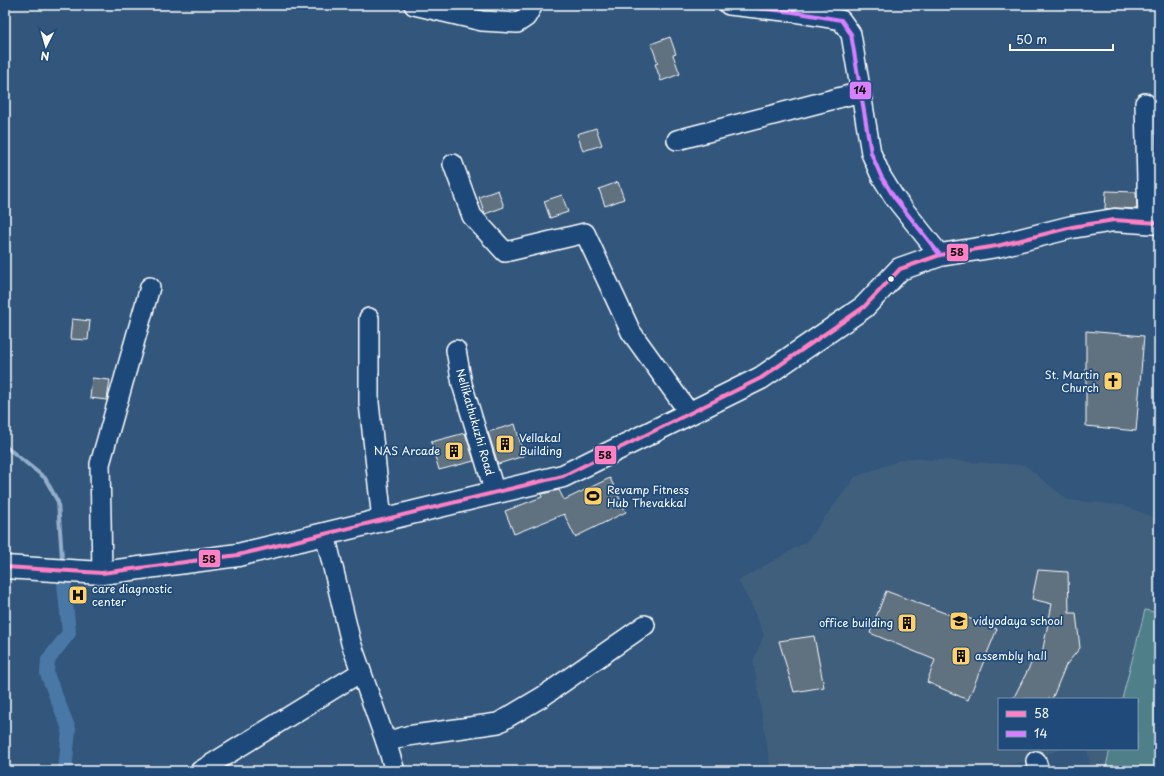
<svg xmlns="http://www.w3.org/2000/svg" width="1164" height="776" font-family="'Playpen Sans',sans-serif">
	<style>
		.built { fill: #405e7d }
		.park { fill: #4f7f89; stroke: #a7bfc4 }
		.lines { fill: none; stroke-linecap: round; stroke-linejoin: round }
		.stream { stroke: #92aeca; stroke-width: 4 }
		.canal { stroke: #4a78a6; stroke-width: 14 }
		.building { fill: #607180; stroke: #fff }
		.minor-casing { stroke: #fff; stroke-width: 22 }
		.major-casing { stroke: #fff; stroke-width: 25 }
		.minor { stroke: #1f4a7a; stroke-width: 19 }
		.major { stroke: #1f4a7a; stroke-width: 22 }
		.bus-1-casing { stroke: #1f4a7a; stroke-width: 7 }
		.bus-2-casing { stroke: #1f4a7a; stroke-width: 7 }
		.bus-1 { stroke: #ff80c5; stroke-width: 4 }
		.bus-2 { stroke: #d880ff; stroke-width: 4 }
		.bus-dot { fill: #fff; stroke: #1f4a7a; stroke-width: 1.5 }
		.labels { text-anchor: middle; stroke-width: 3.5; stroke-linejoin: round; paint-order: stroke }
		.poi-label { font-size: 11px; fill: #fff; stroke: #1f4a7a; text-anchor: start }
		.street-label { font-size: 11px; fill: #fff; stroke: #1f4a7a }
		.line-badge { stroke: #1f4a7a; stroke-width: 1.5 }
		.pale-badge-label { font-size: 11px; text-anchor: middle; font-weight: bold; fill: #111 }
	</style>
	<rect width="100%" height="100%" fill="#32567c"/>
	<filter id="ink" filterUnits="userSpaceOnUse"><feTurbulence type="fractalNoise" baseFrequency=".025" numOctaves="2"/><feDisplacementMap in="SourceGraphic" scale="8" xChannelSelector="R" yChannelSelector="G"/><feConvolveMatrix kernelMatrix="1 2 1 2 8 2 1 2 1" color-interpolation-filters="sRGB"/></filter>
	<g filter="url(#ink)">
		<polygon class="built" points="906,458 1025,465 1068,500 1122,505 1159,519 1159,771 1091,771 1087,749 1137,749 1137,699 999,699 999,749 1062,749 1027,762 945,770 946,771 771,771 753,661 764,635 752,606 738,581 806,542 855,477"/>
		<polygon class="park" points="1145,610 1159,613 1159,771 1105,771 1110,749 1137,749 1137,699 1122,699"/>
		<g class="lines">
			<polyline class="stream" points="5,446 45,478 58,502 62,558"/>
			<polyline class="canal" points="64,583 69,633 48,660 47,674 69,729 65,771"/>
		</g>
		<g class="building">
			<polygon points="670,37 676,54 673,55 680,74 661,81 655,64 658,63 651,44"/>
			<polygon points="596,128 602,145 583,151 577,134"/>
			<polygon points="618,182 624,199 605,206 599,189"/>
			<polygon points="498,190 504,207 485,214 479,197"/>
			<polygon points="1106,191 1136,192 1137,209 1115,208 1105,209"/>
			<polygon points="562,195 568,212 550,218 544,201"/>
			<polygon points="72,319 90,321 88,340 70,339"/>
			<polygon points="1086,331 1144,336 1136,431 1086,426"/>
			<polygon points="92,378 110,380 107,400 90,398"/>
			<polygon points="515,424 524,456 498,464 488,432"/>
			<polygon points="465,433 474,461 439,470 431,442"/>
			<polygon points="610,478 626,512 575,537 564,514 514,534 505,511 542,497 541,494 542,494 559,490 564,500"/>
			<polygon points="1038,570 1068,572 1069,613 1076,613 1080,648 1066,665 1052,699 1013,699 1035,656 1041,658 1052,604 1032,599"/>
			<polygon points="886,591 950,615 952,612 997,629 968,700 927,682 935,660 870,633"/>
			<polygon points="814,636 824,687 794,692 779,641"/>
		</g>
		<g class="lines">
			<g class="minor-casing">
				<g id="minor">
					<polyline points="414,5 482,21 517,23 526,17 533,5"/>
					<polyline points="729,5 793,12 841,20 851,34 871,153 881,176 894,197 940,255"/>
					<polyline points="1145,103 1148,222"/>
					<polyline points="677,140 861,92"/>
					<polyline points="453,164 472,216 505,252 585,233 631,332 690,414"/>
					<polyline points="369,318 369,403 382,520"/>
					<polyline points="456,350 462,384 495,493"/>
					<polyline points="325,534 351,643 386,742 395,771"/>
					<polyline points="102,573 100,464 150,287"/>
					<polyline points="386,742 407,736 498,723 542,697 645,625"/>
					<polyline points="1036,761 1039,771"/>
					<polyline points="200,771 361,672"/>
				</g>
			</g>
			<g class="major-casing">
				<polyline id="major" points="5,567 102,573 238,555 563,476 761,378 864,307 900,269 940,255 997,246 1072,227 1114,220 1159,223"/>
			</g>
			<use href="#minor" class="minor"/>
			<use href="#major" class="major"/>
			<g class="bus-1-casing">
				<polyline id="bus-1" points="5,567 102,573 238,555 563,476 761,378 864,307 900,269 940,255 997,246 1072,227 1114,220 1159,223"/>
			</g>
			<g class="bus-2-casing">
				<polyline id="bus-2" points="729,5 793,12 841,20 851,34 871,153 881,176 894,197 940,255"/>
			</g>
			<use href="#bus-1" class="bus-1"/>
			<use href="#bus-2" class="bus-2"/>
		</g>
	</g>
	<defs>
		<g id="church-square" transform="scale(1)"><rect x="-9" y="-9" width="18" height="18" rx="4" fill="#ffd166" stroke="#1f4a7a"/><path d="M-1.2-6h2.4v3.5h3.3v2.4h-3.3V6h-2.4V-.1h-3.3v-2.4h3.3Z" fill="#111"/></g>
		<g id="building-square" transform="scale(1)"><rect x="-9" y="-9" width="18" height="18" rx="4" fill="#ffd166" stroke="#1f4a7a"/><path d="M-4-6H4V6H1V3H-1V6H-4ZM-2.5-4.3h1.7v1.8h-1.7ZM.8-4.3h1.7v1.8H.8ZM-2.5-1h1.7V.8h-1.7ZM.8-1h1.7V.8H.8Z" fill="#111"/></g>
		<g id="stadium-square" transform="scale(1)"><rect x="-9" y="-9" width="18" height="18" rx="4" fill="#ffd166" stroke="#1f4a7a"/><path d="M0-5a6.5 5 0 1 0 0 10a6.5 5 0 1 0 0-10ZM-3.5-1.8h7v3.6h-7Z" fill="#111"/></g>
		<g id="hospital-square" transform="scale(1)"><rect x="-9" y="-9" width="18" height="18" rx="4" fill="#ffd166" stroke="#1f4a7a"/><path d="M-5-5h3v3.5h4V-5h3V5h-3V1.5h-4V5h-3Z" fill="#111"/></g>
		<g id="school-square" transform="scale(1)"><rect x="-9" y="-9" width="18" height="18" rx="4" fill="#ffd166" stroke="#1f4a7a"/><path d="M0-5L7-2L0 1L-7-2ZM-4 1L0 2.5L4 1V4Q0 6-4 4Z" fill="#111"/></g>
	</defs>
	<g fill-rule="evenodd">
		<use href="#church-square" x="1113" y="381"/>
		<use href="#building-square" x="505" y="444"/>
		<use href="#building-square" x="454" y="451"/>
		<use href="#stadium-square" x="593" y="496"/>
		<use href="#hospital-square" x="78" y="595"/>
		<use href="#school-square" x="959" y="621"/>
		<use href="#building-square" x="907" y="623"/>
		<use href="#building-square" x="961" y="656"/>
	</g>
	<circle class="bus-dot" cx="891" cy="279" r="3.5"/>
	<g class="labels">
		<g class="poi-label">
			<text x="1099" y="379" text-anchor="end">St. Martin<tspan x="1099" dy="13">Church</tspan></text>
			<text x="519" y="442">Vellakal<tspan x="519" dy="13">Building</tspan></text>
			<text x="440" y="455" text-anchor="end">NAS Arcade</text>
			<text x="607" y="494">Revamp Fitness<tspan x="607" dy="13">Hub Thevakkal</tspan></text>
			<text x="92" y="593">care diagnostic<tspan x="92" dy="13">center</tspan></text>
			<text x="973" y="625">vidyodaya school</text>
			<text x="893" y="627" text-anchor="end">office building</text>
			<text x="975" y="660">assembly hall</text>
		</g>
		<g class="street-label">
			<text transform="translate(475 422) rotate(74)" y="4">Nellikathukuzhi Road</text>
		</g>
	</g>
	<g class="line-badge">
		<rect x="849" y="81" width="23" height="19" rx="4" fill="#d880ff"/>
		<rect x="946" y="243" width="23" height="19" rx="4" fill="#ff80c5"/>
		<rect x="594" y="445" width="23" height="20" rx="4" fill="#ff80c5"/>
		<rect x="198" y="549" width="23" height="19" rx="4" fill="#ff80c5"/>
	</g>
	<g class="pale-badge-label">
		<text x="860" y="94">14</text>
		<text x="957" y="256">58</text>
		<text x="605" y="459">58</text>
		<text x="209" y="563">58</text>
	</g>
	<rect width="1164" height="776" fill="none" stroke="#1f4a7a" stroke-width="20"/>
	<rect x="10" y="10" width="1144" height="756" fill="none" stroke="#fff" stroke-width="1.5" filter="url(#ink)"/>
	<rect x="998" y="698" width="140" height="52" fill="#1f4a7a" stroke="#7992af"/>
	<rect x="1006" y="711" width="20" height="6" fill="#ff80c5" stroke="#7992af"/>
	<text x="1034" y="718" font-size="12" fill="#ffffff">58</text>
	<rect x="1006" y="731" width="20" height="6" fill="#d880ff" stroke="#7992af"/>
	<text x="1034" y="738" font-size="12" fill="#ffffff">14</text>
	<g transform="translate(46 46) rotate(185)" stroke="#1f4a7a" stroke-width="3" paint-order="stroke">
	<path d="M0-3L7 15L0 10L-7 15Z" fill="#ffffff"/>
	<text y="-6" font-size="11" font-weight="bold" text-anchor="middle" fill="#ffffff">N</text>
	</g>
	<path d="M1010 44v6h103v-6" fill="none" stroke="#ffffff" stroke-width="2"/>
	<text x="1016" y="44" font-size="12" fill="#ffffff" stroke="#1f4a7a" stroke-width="3" paint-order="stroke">50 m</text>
</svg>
